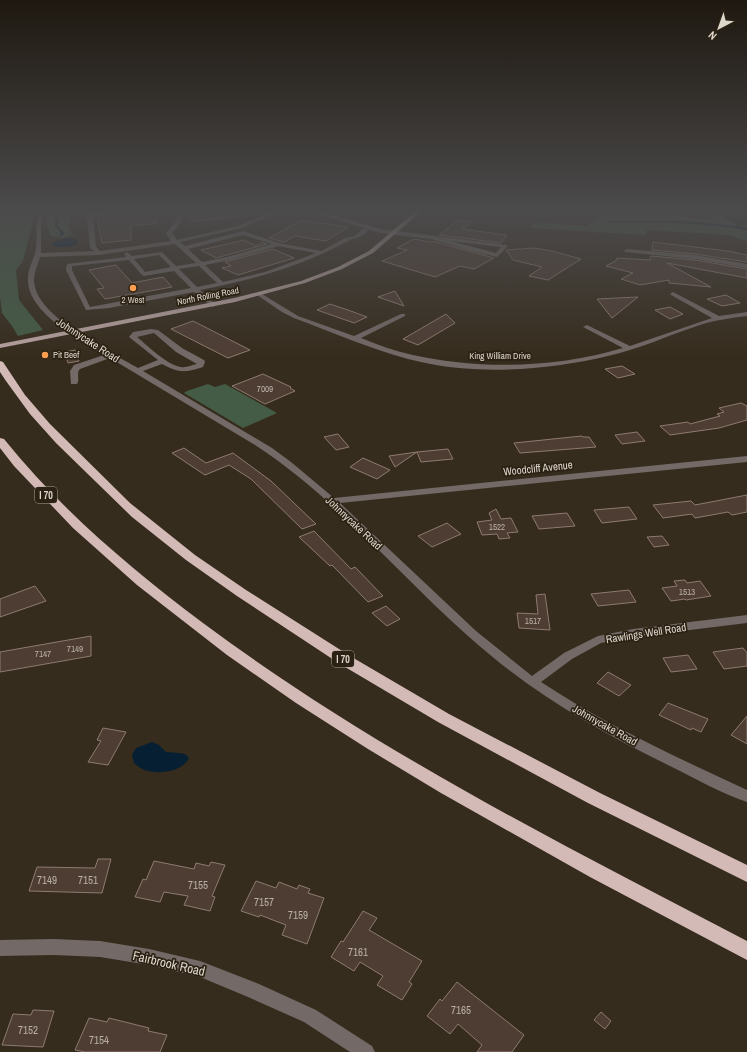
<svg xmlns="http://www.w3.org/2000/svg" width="747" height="1052" font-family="'Archivo Narrow',sans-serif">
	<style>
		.green { fill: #445c45 }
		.water { fill: #061f33 }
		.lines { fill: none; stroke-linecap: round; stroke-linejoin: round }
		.stream { stroke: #061f33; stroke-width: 2.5 }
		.building { fill: #4e3d33; stroke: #8e7b70 }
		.minor { fill: #736967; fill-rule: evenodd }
		.major { fill: #b8a3a0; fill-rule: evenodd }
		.highway { fill: #d3bab6; fill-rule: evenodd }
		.poi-dot { fill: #fb9e51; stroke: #2c2213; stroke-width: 1.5 }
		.labels { text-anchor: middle; stroke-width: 3.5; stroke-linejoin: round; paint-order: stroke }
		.far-street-label { font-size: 9px; fill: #ded7ce; stroke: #2c2213 }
		.far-poi-label { font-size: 9px; fill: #ded7ce; stroke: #2c2213 }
		.number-label { font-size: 9px; fill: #bab0a7 }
		.shield { fill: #2c2213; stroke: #a9a196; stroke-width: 1 }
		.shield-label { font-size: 10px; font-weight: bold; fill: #ded7ce }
		.street-label { font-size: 11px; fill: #ded7ce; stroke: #2c2213 }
		.near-number-label { font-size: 11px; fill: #bab0a7 }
		.near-street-label { font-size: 13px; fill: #ded7ce; stroke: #2c2213 }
	</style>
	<rect width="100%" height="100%" fill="#362c1d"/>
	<g class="green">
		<polygon points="0,209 36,209 23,261 16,270 19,300 43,330 18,336 12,326 2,313 0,297"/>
		<path d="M49 209H63L70 215 68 226 73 235 62 238 50 236C48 227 44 217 49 209Z"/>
		<path d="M624 209H674L672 212C681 216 695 221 706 218 712 217 714 213 721 215 729 217 736 222 743 226H747V241L728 235 647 230 646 235 531 228 534 222 586 226 602 215 615 216Z"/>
		<polygon points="208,384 215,387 225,384 277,413 243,428 184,393 187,391"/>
	</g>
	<g class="water">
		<path d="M67 238 77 239 78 244C70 248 63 247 55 247L51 243Z"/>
		<path d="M152 742 159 745 166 752 179 753 185 754 189 758C182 773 155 775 142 769 139 767 136 765 134 763L132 755 136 748Z"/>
	</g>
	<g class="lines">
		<g class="stream">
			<polyline points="57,209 55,212 57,223 56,226 63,233 61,235"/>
			<polyline points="76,209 80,212"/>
			<polyline points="717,209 722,211 723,215 739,224 737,227"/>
			<path d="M610 222C656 221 702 221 747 229"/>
		</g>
	</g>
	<g class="building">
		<polygon points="153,209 157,223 131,226 131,240 102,243 97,217 104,214"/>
		<polygon points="186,209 239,209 239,217 191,221"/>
		<polygon points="302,220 348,227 326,241 295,236 284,242 269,238"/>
		<polygon points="458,220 472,222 462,229 507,235 501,243 439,235"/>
		<polygon points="414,239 430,242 432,241 494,258 474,269 460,266 435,277 382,261 407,250 397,248"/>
		<polygon points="244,240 256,246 262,242 267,244 216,258 201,250"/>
		<polygon points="653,242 728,251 747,255 747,262 695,254 652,250"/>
		<polygon points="534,248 552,251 581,259 548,280 529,276 542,267 513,260 506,250"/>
		<polygon points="273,249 294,258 238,275 222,268 231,266 225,262"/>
		<polygon points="651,256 695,260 747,269 747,278 667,263 711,287 669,283 669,280 640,285 621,279 633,273 606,266 617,260 617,258 650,260"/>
		<polygon points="116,265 132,283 163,277 172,287 105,299 97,289 104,288 89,270"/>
		<polygon points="395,291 404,306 378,297"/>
		<polygon points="726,295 740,303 722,306 707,299"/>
		<polygon points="638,297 612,318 597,299"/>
		<polygon points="330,304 348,310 367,317 354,323 317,310"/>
		<polygon points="670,307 683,314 670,319 655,310"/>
		<polygon points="446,314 455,323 418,345 403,339"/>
		<polygon points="193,321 203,326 250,350 228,358 171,329"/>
		<polygon points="75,350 79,361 68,363 64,352"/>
		<polygon points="622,366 635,374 618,378 605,369"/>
		<polygon points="263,374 291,387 290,388 295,391 265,404 232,386"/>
		<polygon points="741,403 747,406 747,420 719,428 670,435 660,426 688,422 690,424 720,416 717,414 724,412 719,408"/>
		<polygon points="637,432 645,441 622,444 615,435"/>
		<polygon points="338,434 349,447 336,450 324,437"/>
		<polygon points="582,436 583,437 589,437 596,447 520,453 514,443"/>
		<polygon points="184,448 206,463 233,453 271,481 316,524 302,529 251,479 229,465 205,475 172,453"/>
		<polygon points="448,449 453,459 421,462 417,452 395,467 389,456 417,452"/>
		<polygon points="363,458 390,470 377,479 350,467"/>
		<polygon points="747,495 747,512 732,515 728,512 695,518 692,514 663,518 653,505 691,501 695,505"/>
		<polygon points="629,507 637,519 602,523 594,510"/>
		<polygon points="496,509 501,519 511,518 518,532 507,533 510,538 499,539 497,534 482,535 477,522 492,520 489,513"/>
		<polygon points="567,513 575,526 539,529 532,516"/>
		<polygon points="447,523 461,534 432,547 418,536"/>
		<polygon points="314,531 351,569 355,567 383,596 368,602 332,565 330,566 299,537"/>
		<polygon points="662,536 669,545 654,547 647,537"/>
		<polygon points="685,580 687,583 700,581 711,596 686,600 685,599 671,601 662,588 677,586 674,581"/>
		<polygon points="35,586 46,601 0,617 0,599"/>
		<polygon points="629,590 636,602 598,606 591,594"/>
		<polygon points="545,594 550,630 519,628 517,613 538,614 536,595"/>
		<polygon points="386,606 400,619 387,626 372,613"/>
		<polygon points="91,636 91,656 0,672 0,652"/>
		<polygon points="743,648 747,653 747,666 724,669 713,652"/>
		<polygon points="688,655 697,669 671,672 663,658"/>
		<polygon points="608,672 631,685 619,696 597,683"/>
		<polygon points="668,703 708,719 701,732 692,728 691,730 659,715"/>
		<polygon points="747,716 747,744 731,735"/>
		<polygon points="103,728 126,732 108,765 88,762 101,741 97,740"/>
		<polygon points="98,859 111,859 102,893 29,891 37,867 95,868"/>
		<polygon points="154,861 194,869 196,863 209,866 211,862 225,865 212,896 215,897 210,911 184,905 188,896 164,892 160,902 135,897 143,879 146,880"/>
		<polygon points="256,881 276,888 279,882 297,889 299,885 310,889 308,893 324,898 307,944 282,935 286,925 260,915 259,917 241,911"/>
		<polygon points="363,911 377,918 369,930 422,961 409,982 412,984 402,1000 377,985 383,976 360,962 354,971 331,957 341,941 343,942"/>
		<polygon points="457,982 524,1035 512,1052 477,1052 482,1045 458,1024 450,1034 427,1016 440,999 442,1001"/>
		<polygon points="33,1010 54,1011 43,1047 2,1045 13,1014 31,1015"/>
		<polygon points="601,1012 611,1021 605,1029 594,1020"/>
		<polygon points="89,1018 107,1022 109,1018 149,1028 148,1031 167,1035 160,1052 85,1052 75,1050"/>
	</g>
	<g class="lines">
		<g class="minor">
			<path d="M40 209H45L41 224V253L94 251 90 248 87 216C99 205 122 209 136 209L104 213 93 217 96 247 100 251 171 241 166 233 177 220 175 209H181C184 221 179 225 172 233L177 240 238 226 276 210 311 209 381 229 507 245V247L497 257 471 251 431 239 381 233 310 212 298 211 277 213 242 228 180 242 185 246 243 231 279 243 321 251 345 238 355 236 362 229H366L368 231C360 239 355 237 346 242 300 267 252 280 200 290L215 304V306L213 307 194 292 109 308 86 310 66 270 67 264 126 257 124 254 127 252 132 256 162 252 176 266 196 263 175 244 99 255 40 257C37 267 32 276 35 287 43 320 109 351 138 368L158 360 129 337 133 332 151 329 158 330 182 348 204 360 205 362 203 367C185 373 179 373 162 364L143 371 272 448 291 462 334 498 747 456V462L340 503 476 631 532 676 564 653 598 636 633 629 747 615V623L633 637 601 643 572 659 541 682C606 725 676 757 747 790V802C721 793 696 779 672 767 598 731 529 691 468 636 397 573 335 497 255 445L110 358 80 369C76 373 80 379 77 384H71L70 371 74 365 104 355C79 339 26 312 28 278 28 267 35 258 36 248 38 235 34 222 40 209ZM243 235 272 244 227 257 202 262 188 249ZM450 241 501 247 496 253ZM278 246 316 253 265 272 223 282 205 265 230 260ZM159 255 171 267 145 272 134 259ZM129 260 142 275 144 276 174 271 191 288 90 307 72 270V266ZM199 266 217 283 197 287 179 269ZM154 333 176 352 197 364C192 365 186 368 181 367 167 365 148 346 137 337Z"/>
			<polygon points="627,249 695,255 747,264 747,268 695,259 625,252 624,251"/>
			<path d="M673 292 719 316 747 312V316C731 318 715 320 700 325 669 335 640 349 608 356 544 371 472 376 408 359 369 348 331 332 294 318L282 312 257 295 262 294 298 316 354 336 401 314H405V316L361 338C378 345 395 351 413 355 481 370 556 368 623 348L585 328 583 327 587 325 630 346 712 318 671 295 670 294Z"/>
			<polygon points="54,939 100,941 149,949 200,961 259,984 316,1010 372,1046 375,1052 350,1052 304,1022 248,997 200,977 149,965 100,957 54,955 0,956 0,940"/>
		</g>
		<polygon class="major" points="418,209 424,209 373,253 342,269 305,283 235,302 0,348 0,344 234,298 301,281 338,267 369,251"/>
		<g class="highway">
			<polygon points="0,361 3,362 25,395 50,424 130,503 195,555 246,590 350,656 449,714 600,793 747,865 747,882 588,803 438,722 340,664 237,596 186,560 132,517 56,443 30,414 6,381 0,372"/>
			<path d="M0 438 4 439C61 510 130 568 203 623 372 749 561 844 747 941V960L590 877 441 793 368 749 296 703 227 655 137 585 73 528 14 466 0 448Z"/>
		</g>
	</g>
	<linearGradient id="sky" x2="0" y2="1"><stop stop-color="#1e1810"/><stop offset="0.59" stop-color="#4c4b4c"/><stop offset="1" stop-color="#4c4b4c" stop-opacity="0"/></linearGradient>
	<rect width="747" height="357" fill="url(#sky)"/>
	<g class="poi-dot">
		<circle cx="133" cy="288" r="4"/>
		<circle cx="45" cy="355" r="4"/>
	</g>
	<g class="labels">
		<g class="far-street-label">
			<text transform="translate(208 296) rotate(-11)" y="3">North Rolling Road</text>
			<text x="500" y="359">King William Drive</text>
		</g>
		<g class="far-poi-label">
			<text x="133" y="303">2 West</text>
			<text x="53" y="358" text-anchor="start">Pit Beef</text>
		</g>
		<g class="number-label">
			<text x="265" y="392">7009</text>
			<text x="497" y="530">1522</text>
			<text x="687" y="595">1513</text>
			<text x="533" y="624">1517</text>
			<text x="75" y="652">7149</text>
			<text x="43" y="657">7147</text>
		</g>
		<g class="shield">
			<rect x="35" y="487" width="22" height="16" rx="3"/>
			<rect x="332" y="651" width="22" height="16" rx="3"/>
		</g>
		<g class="shield-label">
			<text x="46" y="499">I 70</text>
			<text x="343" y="663">I 70</text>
		</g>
		<g class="street-label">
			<text transform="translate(88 340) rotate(33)" y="4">Johnnycake Road</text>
			<text transform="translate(538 468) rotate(-6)" y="4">Woodcliff Avenue</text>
			<text transform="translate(354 523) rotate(43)" y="4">Johnnycake Road</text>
			<text transform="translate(646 633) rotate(-9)" y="4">Rawlings Well Road</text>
			<text transform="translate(605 725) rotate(29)" y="4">Johnnycake Road</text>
		</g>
		<g class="near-number-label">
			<text x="47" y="884">7149</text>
			<text x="88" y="884">7151</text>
			<text x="198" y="889">7155</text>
			<text x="264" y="906">7157</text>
			<text x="298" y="919">7159</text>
			<text x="358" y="956">7161</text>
			<text x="461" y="1014">7165</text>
			<text x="28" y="1034">7152</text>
			<text x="99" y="1044">7154</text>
		</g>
		<g class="near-street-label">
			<text transform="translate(169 963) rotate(13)" y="5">Fairbrook Road</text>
		</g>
	</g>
	<g transform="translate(719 28) rotate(221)" stroke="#2c2213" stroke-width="3" paint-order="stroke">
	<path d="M0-3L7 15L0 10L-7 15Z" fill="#ded7ce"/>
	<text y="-6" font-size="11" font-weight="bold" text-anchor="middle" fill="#ded7ce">N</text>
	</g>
</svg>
